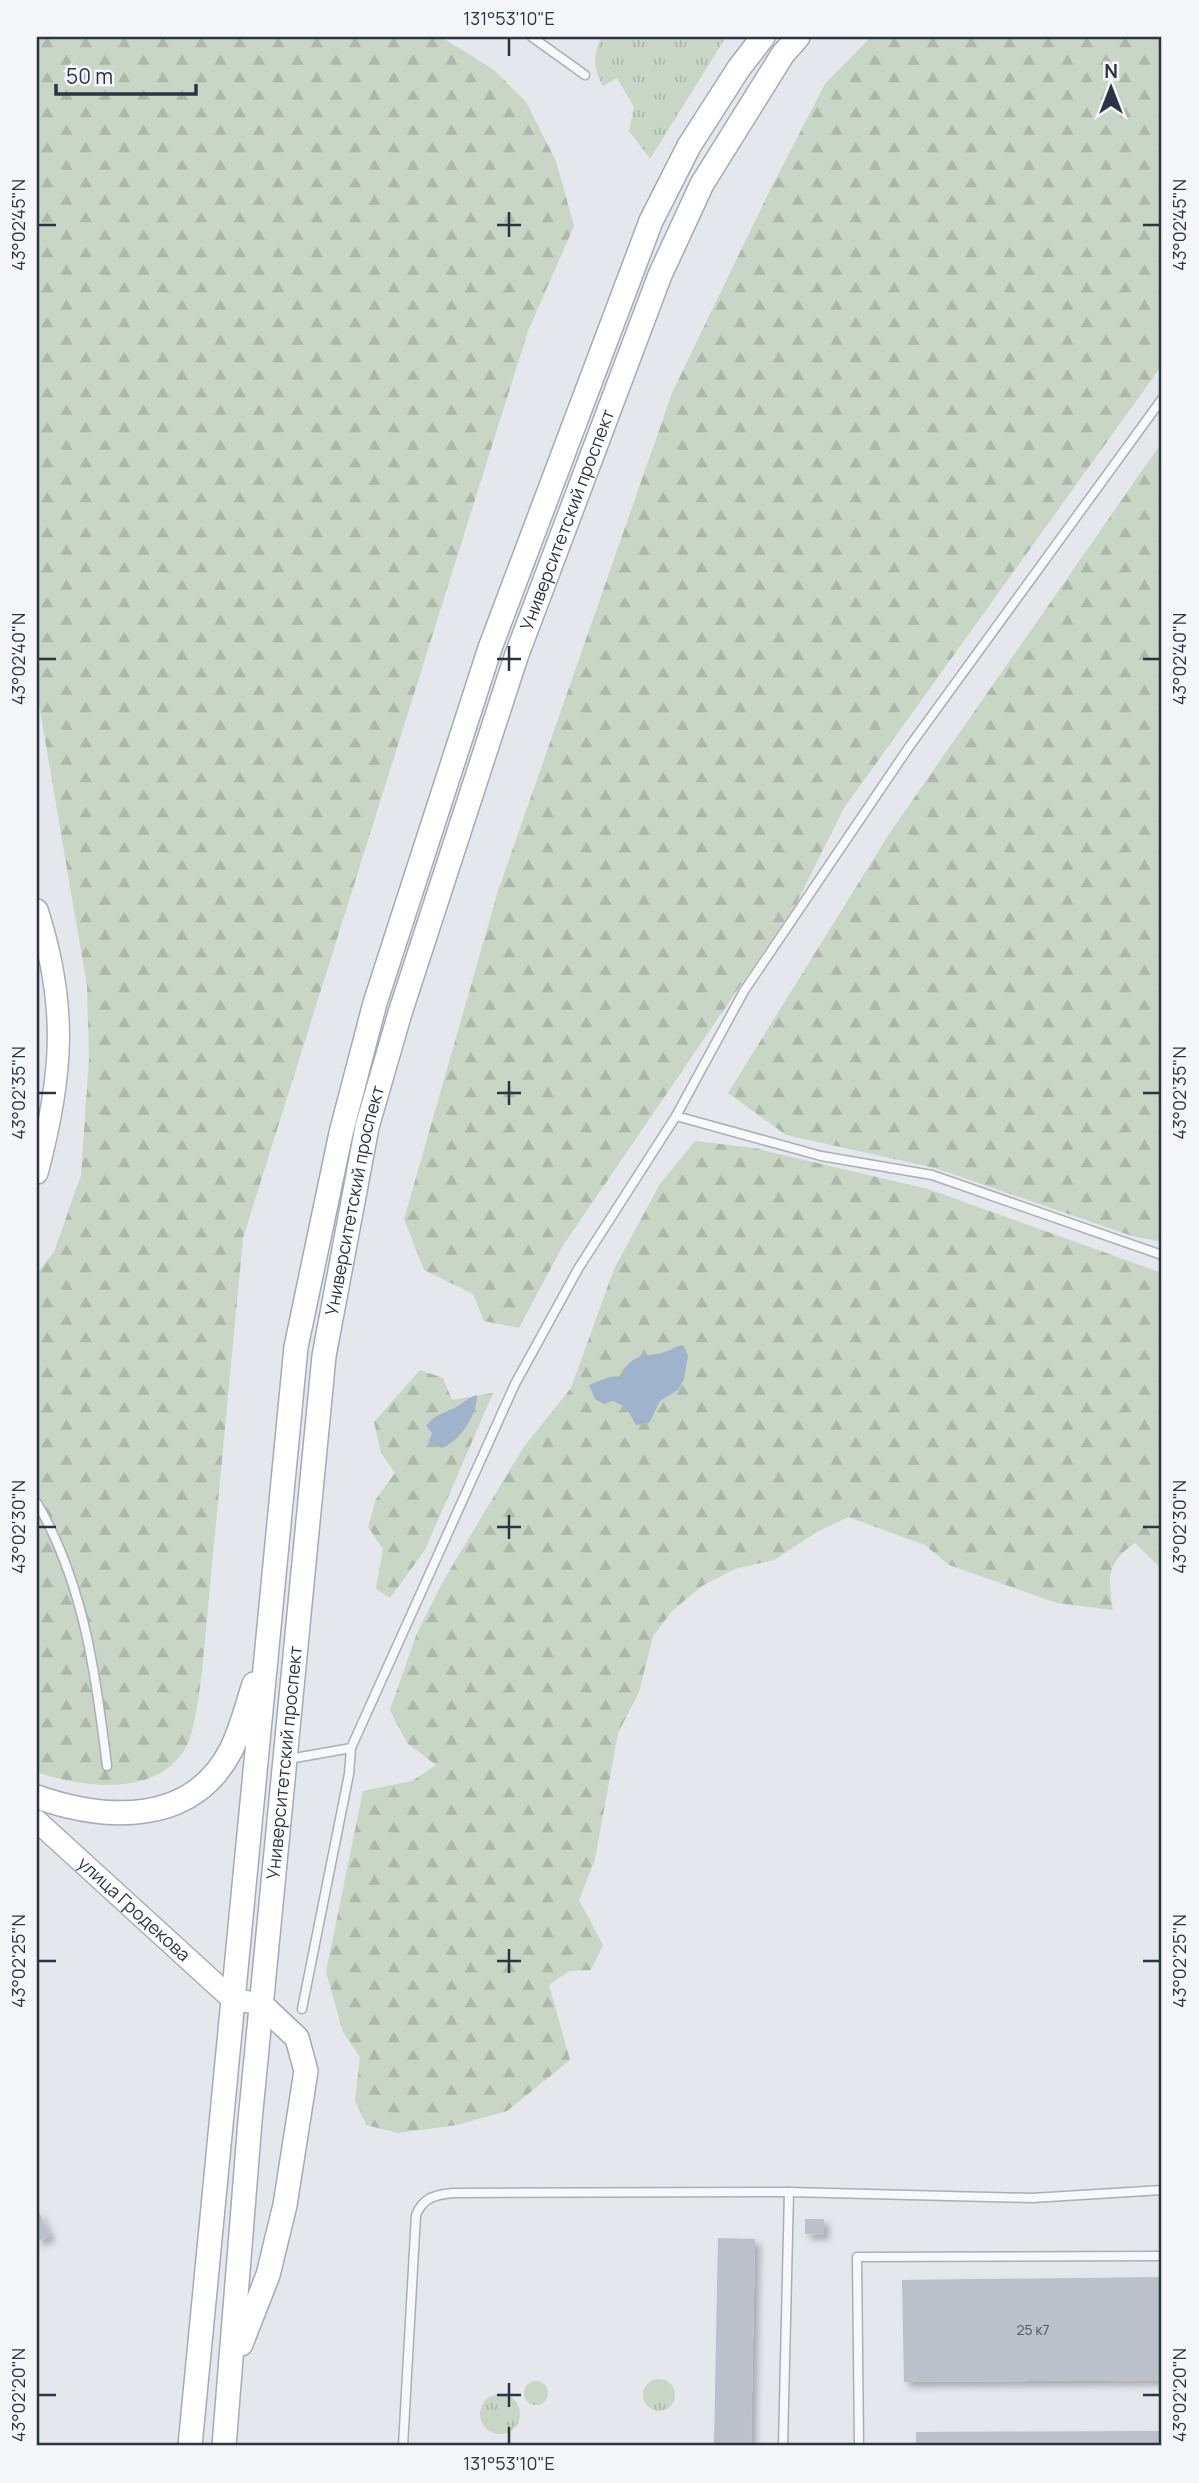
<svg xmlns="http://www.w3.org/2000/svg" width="1199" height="2483" font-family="Manrope,sans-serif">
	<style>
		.grass { fill: url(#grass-tufts) }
		.forest { fill: url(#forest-firs) }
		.water { fill: #9fb4cc }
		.building { fill: #bbc0ca; filter: url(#shadow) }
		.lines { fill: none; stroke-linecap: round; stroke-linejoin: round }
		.service-casing { stroke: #a9aeb7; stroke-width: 11 }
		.secondary-casing { stroke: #a9aeb7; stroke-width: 24 }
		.primary-casing { stroke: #a3abb8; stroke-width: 26 }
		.service { stroke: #f7f8fa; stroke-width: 8 }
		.secondary { stroke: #fff; stroke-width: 21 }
		.primary { stroke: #fff; stroke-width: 23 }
		.ticks { fill: none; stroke: #2b3445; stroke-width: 2.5 }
		.labels { text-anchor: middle; stroke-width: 6; stroke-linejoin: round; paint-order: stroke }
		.number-label { font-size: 14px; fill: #4f5766 }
		.street-label { font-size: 18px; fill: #2b3445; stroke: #f4f6f9 }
		.neatline { fill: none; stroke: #2b3445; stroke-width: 2.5 }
		.ticks-label { font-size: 18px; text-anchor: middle; fill: #2b3445 }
	</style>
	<defs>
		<pattern id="grass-tufts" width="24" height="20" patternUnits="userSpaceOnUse" patternTransform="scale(1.75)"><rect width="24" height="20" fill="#c9d6c5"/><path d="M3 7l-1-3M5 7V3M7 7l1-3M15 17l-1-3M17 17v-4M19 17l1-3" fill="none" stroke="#adb8ab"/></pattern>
		<pattern id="forest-firs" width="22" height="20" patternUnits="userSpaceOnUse" patternTransform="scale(1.75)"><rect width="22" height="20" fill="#c9d6c5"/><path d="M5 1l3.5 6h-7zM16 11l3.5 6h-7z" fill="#adb8ab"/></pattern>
		<filter id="shadow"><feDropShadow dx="5" dy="5" stdDeviation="3.5" flood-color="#0004"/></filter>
	</defs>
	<rect width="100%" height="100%" fill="#e4e7ec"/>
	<g class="grass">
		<path d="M601 37H726L650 159 629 131 634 107 617 78 603 86C593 67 593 57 601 37Z"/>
		<circle cx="659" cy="2395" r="16"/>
		<circle cx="536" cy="2393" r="12"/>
		<circle cx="500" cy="2414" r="20"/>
	</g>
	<g class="forest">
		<path d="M37 37H441L494 70 526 102 556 161 574 226 528 331 243 1238 202 1671C199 1693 195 1737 182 1754 150 1797 80 1787 37 1772V1273L54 1252 81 1175 89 1058 87 986 37 693Z"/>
		<polygon points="871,37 1162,37 1162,365 844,808 796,904 562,1247 519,1328 484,1321 473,1294 424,1270 404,1219 498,891 672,393 770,190 825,84"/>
		<polygon points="1162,442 1162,1242 1132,1236 935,1168 786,1135 728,1093 889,834"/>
		<path d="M695 1141 754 1148 928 1189 1162 1273V1569L1135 1543C1106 1563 1108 1578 1113 1610L1057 1603 949 1565 925 1545 848 1517 817 1532 774 1560 735 1569 702 1586 672 1611 653 1636 639 1692 618 1733 595 1859 579 1900 603 1945 591 1970 569 1971 549 1985 570 2060 507 2111 457 2125 398 2133 366 2125 355 2100 360 2057 343 2032 326 1972 363 1791 412 1781 436 1765 407 1743 390 1710 417 1633 442 1583 523 1448 571 1388 614 1269 660 1184Z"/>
		<polygon points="420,1370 443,1378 452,1400 493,1393 425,1550 390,1598 376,1589 383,1549 368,1527 376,1499 395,1473 381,1453 374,1422"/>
	</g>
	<g class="water">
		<path d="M683 1345 688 1355 684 1379 678 1390 660 1401 649 1423 636 1425 626 1407 613 1401 604 1404 595 1399 589 1385 609 1377 622 1376C630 1354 642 1357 662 1353 670 1351 675 1346 683 1345Z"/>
		<path d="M477 1395C477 1415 460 1442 441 1448L429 1441 432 1433 426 1426C436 1413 444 1414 456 1407 465 1402 467 1398 477 1395Z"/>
	</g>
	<g class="building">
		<polygon points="37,2208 50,2236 37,2242"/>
		<polygon points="805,2219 824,2219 824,2235 805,2234"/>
		<polygon points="718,2238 755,2239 751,2446 714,2446"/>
		<polygon points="1162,2277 1162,2380 904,2382 902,2280"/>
		<polygon points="1162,2431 1162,2446 916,2446 916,2432"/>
	</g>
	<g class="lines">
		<g class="service-casing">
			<g id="service">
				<polyline points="532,37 585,75"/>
				<polyline points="676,1116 821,1156 932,1175 1162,1255"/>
				<path d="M37 1503C84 1584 96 1675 107 1766"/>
				<polyline points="289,1759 351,1748"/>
				<polyline points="302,2009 349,1774 351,1748 515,1384 578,1269 676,1116 744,991 909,747 1162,399"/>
				<path d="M403 2446 416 2215C423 2198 434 2195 452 2193L789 2192"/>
				<polyline points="783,2446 789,2192 1032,2198 1162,2190"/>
				<polyline points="859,2446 857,2257 1162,2256"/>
			</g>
		</g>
		<g class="secondary-casing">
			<g id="secondary">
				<path d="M37 910C68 1006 63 1076 37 1173"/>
				<path id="s1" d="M37 1821 232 1999 261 2004"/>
			</g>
		</g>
		<g class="primary-casing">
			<g id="primary">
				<path d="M37 1797C106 1821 192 1826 231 1750 241 1730 247 1706 254 1684"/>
				<polyline points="241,2344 268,2275 285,2205 306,2071 297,2038 261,2004"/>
				<polyline points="190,2446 296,1347 341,1133 375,1003 490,648 651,221 689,146 739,68 763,37"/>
				<path id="s2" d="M224 2446 250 2121 324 1356 367 1127 400 1013 516 657 660 275 702 184 783 54 798 37"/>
			</g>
		</g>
		<use href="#service" class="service"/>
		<use href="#secondary" class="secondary"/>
		<use href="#primary" class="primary"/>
	</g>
	<path class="ticks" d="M509 38V56M509 212V237M38 225H56M497 225H521M1143 225H1160M509 646V671M38 659H56M497 659H521M1143 659H1160M509 1081V1105M38 1093H56M497 1093H521M1143 1093H1160M509 1515V1539M38 1527H56M497 1527H521M1143 1527H1160M509 1949V1973M38 1961H56M497 1961H521M1143 1961H1160M509 2383V2407M38 2395H56M497 2395H521M1143 2395H1160M509 2427V2444"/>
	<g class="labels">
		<g class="number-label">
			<text x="1033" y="2335">25 к7</text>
		</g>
		<g class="street-label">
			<text dy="6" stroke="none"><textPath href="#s2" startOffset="1967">Университетский проспект</textPath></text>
			<text dy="6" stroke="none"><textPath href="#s2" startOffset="1253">Университетский проспект</textPath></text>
			<text dy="6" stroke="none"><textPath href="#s2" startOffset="686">Университетский проспект</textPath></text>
			<text dy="6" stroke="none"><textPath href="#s1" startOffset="131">улица Гродекова</textPath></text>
		</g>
	</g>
	<rect width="1199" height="2483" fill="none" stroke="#f4f6f9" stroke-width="77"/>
	<g transform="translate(1111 88)" stroke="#f4f6f9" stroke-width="5" paint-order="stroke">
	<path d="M0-5L12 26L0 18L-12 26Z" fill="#2b3445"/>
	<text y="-10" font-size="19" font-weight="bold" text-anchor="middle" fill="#2b3445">N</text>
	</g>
	<path d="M56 84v10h140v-10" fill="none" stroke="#2b3445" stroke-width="3.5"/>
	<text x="66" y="84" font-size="21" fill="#2b3445" stroke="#f4f6f9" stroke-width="5" paint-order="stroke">50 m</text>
	<rect x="38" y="38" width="1122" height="2406" class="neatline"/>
	<g class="ticks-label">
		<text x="509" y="25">131°53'10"E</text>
		<text transform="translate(19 225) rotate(-90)" y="6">43°02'45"N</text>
		<text transform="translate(1180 225) rotate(-90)" y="6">43°02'45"N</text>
		<text transform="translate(19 659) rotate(-90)" y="6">43°02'40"N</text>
		<text transform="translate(1180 659) rotate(-90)" y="6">43°02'40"N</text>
		<text transform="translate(19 1093) rotate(-90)" y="6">43°02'35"N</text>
		<text transform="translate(1180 1093) rotate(-90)" y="6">43°02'35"N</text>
		<text transform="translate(19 1527) rotate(-90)" y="6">43°02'30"N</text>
		<text transform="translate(1180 1527) rotate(-90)" y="6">43°02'30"N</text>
		<text transform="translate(19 1961) rotate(-90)" y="6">43°02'25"N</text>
		<text transform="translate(1180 1961) rotate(-90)" y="6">43°02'25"N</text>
		<text transform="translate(19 2395) rotate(-90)" y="6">43°02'20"N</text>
		<text transform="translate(1180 2395) rotate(-90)" y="6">43°02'20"N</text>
		<text x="509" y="2470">131°53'10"E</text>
	</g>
</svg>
